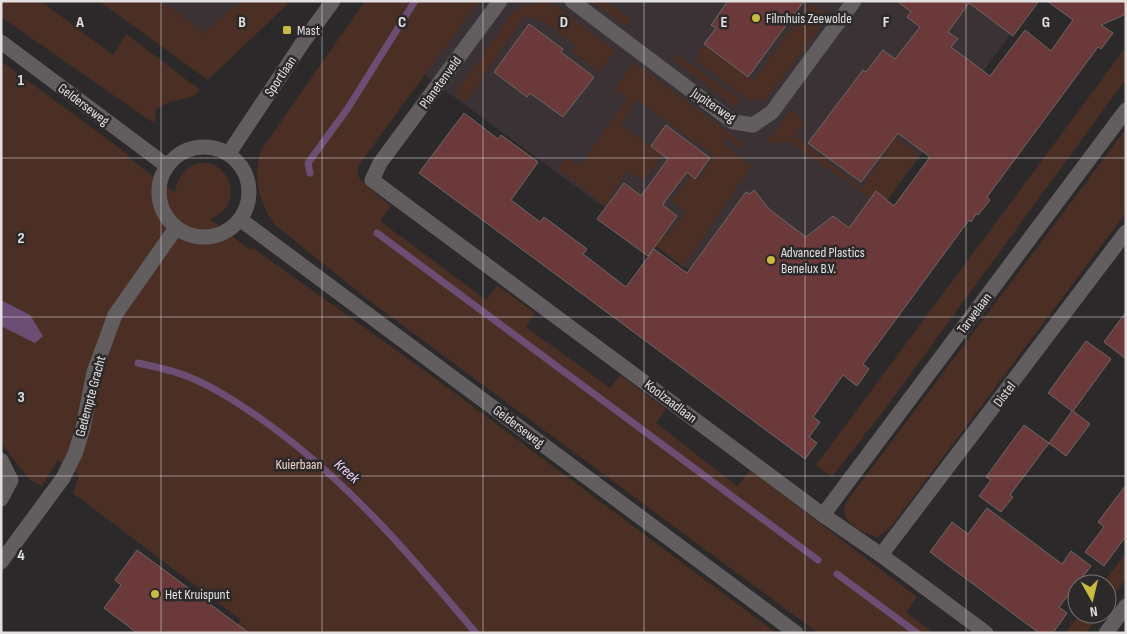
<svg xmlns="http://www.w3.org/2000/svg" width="1127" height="634" font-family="'Sofia Sans Condensed',sans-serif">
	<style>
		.built { fill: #3a3234 }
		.green { fill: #4b2f25; fill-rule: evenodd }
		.water { fill: #6c4d74 }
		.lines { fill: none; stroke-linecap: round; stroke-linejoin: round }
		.stream { stroke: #6c4d74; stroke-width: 7 }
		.building { fill: #6b3939; stroke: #6c6969 }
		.minor { stroke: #625e5f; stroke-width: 15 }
		.grid { fill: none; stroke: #e2e0e1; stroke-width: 1; stroke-opacity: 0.55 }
		.poi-dot { fill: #c9bb3b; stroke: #2c292a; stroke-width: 2 }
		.labels { text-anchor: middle; stroke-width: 5; stroke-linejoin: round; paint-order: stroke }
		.poi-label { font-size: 14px; fill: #e2e0e1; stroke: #2c292a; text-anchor: start }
		.street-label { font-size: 14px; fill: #e2e0e1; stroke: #2c292a }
		.park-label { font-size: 14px; fill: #f5d4c8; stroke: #2c292a }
		.water-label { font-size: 15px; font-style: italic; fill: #f5d7fd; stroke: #2c292a }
		.grid-label { font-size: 16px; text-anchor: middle; font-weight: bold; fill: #e2e0e1; stroke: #2c292a; stroke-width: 5; stroke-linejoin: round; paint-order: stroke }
	</style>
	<rect width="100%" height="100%" fill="#2c292a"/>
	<g class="built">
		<polygon points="129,1 253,1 209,61"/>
		<polygon points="459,1 1035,1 784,340 411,65"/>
	</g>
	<g class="green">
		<polygon points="1,1 41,1 113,55 126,34 200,90 194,96 169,102 156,110 155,124 1,17"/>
		<polygon points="99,1 162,1 204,33 241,1 291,1 208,80"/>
		<path d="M365 1H479L358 166V175L361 181 391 206 380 221 486 300 497 285 535 313 526 327 610 388 620 375 666 409 656 423 737 486 750 470 917 597 906 612 934 633H818L363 296 274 224C259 201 252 177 261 150Z"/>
		<path d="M537 1H550L615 50 599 72 572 52 575 46C559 33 545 18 524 17L466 103 455 94 513 12 527 3 533 6Z"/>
		<polygon points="592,1 606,1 631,19 626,26"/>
		<polygon points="809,3 830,15 764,101 746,99 695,59 703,46 754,80"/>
		<polygon points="1126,47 1126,79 885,409 832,477 816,465"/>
		<polygon points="675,53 740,99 736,108 673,60"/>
		<path d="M1 61 130 156 129 158 175 193C176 183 180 174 190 167 222 147 253 202 210 219L250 250 253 248 424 370 776 633H230L241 620 73 493 79 475 58 460 42 486 30 480 1 443Z"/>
		<path d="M634 63 744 144 741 148 725 138 722 143 751 167 683 267 558 169 566 157 580 166 627 98 615 89ZM636 99 714 155 699 179 690 176 672 200 685 212 667 237 609 198 627 171 643 181 663 154 620 125Z"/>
		<polygon points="790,110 804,119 796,137 861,188 886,153 859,129 868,115 919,155 882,207 790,142 766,143"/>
		<path d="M1126 129V213L890 528 877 537C865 534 843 524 844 509 844 506 847 501 849 498Z"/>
		<polygon points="1126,553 1126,579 1107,604 1107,584 1102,584"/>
		<polygon points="1080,614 1100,614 1086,633 1065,633"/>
	</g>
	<polygon class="water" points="1,300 30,315 43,336 35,343 1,326"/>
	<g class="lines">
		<g class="stream">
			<polyline points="310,173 308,163 348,108 415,1"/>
			<polyline points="377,233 818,560"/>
			<path d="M138 363C155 367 173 370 189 377 216 388 241 405 264 421 347 480 411 556 476 633"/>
			<polyline points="837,574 917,633"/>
		</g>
	</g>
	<g class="building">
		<polygon points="728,1 804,1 748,77 704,44 716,28 711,25"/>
		<polygon points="897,1 1039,1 1013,36 969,3 948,32 958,39 951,47 990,76 1025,30 1051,51 1073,20 1047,1 1126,1 1126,14 1101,25 1113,33 1101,49 1098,47 987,197 990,200 978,215 976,214 971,222 969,220 863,364 869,369 857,386 843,375 813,417 820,422 809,437 817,443 805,459 419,173 464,113 498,139 501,135 538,162 511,200 540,222 544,217 587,249 583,254 626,287 654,249 687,273 746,192 749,194 754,190 770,210 806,237 833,216 849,228 876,191 894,206 930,157 898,133 861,182 808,143 863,70 866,72 883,50 895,59 920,27 907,17 911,12"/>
		<polygon points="529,24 563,49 561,52 594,77 563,117 530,93 527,97 494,72"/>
		<polygon points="666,125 710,158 695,179 687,172 665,201 663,205 677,216 648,256 597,219 624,183 641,196 668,159 651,146"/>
		<polygon points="1126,312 1126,359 1104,342"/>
		<polygon points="1086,341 1111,359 1073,411 1090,424 1066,456 1049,443 1010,495 1013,497 1001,512 979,496 991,480 986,477 1024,425 1049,443 1072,411 1048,393"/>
		<polygon points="1126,485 1126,536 1104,566 1085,552 1104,527 1098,522"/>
		<polygon points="987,508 1062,564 1071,551 1091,566 1059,607 1067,613 1053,633 1039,633 930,552 952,522 968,534"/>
		<polygon points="137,550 249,633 137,633 104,608 121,585 115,580"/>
	</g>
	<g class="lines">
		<g class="minor">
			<polyline points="500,1 380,163 372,180 823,515 881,555 986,633"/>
			<polyline points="572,1 733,122 753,125 772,112 854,1"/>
			<polyline points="1,42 167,166"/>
			<circle cx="204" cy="192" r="45"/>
			<polyline points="229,153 303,42 333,1"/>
			<polyline points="241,220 796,633"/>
			<polyline points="1,460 11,480 1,499"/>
			<polyline points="823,515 1126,110"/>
			<polyline points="881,555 1126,232"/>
			<polyline points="1,562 63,478 75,454 83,428 94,372 115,315 176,228"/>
			<polyline points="1106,633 1126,606"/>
		</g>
	</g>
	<path class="grid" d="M161 1V633M322 1V633M483 1V633M644 1V633M805 1V633M966 1V633M1 158H1126M1 317H1126M1 476H1126"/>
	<g class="poi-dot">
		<circle cx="756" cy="18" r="5"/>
		<rect x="282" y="25" width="10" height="10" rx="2.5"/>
		<circle cx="771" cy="260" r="5"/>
		<circle cx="155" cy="594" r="5"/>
	</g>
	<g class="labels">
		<g class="poi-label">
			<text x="766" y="23">Filmhuis Zeewolde</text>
			<text x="297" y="35">Mast</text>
			<text x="781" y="257">Advanced Plastics<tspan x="781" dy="16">Benelux B.V.</tspan></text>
			<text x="165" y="599">Het Kruispunt</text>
		</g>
		<g class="street-label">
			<text transform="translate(280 76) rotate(-56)" y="5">Sportlaan</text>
			<text transform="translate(440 82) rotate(-54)" y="5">Planetenveld</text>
			<text transform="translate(84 104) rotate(37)" y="5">Gelderseweg</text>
			<text transform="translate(714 105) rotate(34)" y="5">Jupiterweg</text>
			<text transform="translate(974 313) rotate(-53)" y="5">Tarwelaan</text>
			<text transform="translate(1004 394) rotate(-53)" y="5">Distel</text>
			<text transform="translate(90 396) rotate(-75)" y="5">Gedempte Gracht</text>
			<text transform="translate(671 401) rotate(37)" y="5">Koolzaadlaan</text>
			<text transform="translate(519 426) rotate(37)" y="5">Gelderseweg</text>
		</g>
		<g class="park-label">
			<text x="299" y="469">Kuierbaan</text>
		</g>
		<g class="water-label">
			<text transform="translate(347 471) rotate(41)" y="5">Kreek</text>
		</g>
	</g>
	<g class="grid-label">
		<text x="80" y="27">A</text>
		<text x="242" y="27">B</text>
		<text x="402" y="27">C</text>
		<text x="564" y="27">D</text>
		<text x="724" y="27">E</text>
		<text x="886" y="27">F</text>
		<text x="1046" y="27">G</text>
		<text x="21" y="85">1</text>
		<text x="21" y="243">2</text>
		<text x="21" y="402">3</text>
		<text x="21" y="560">4</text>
	</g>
	<rect width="1127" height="634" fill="none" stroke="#e2e0e1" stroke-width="5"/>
	<g transform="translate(1092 599) rotate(172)"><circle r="24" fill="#2c292a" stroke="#757273"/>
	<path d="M0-4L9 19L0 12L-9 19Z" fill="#c9bb3b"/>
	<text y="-8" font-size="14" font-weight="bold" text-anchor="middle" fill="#e2e0e1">N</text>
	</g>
</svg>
